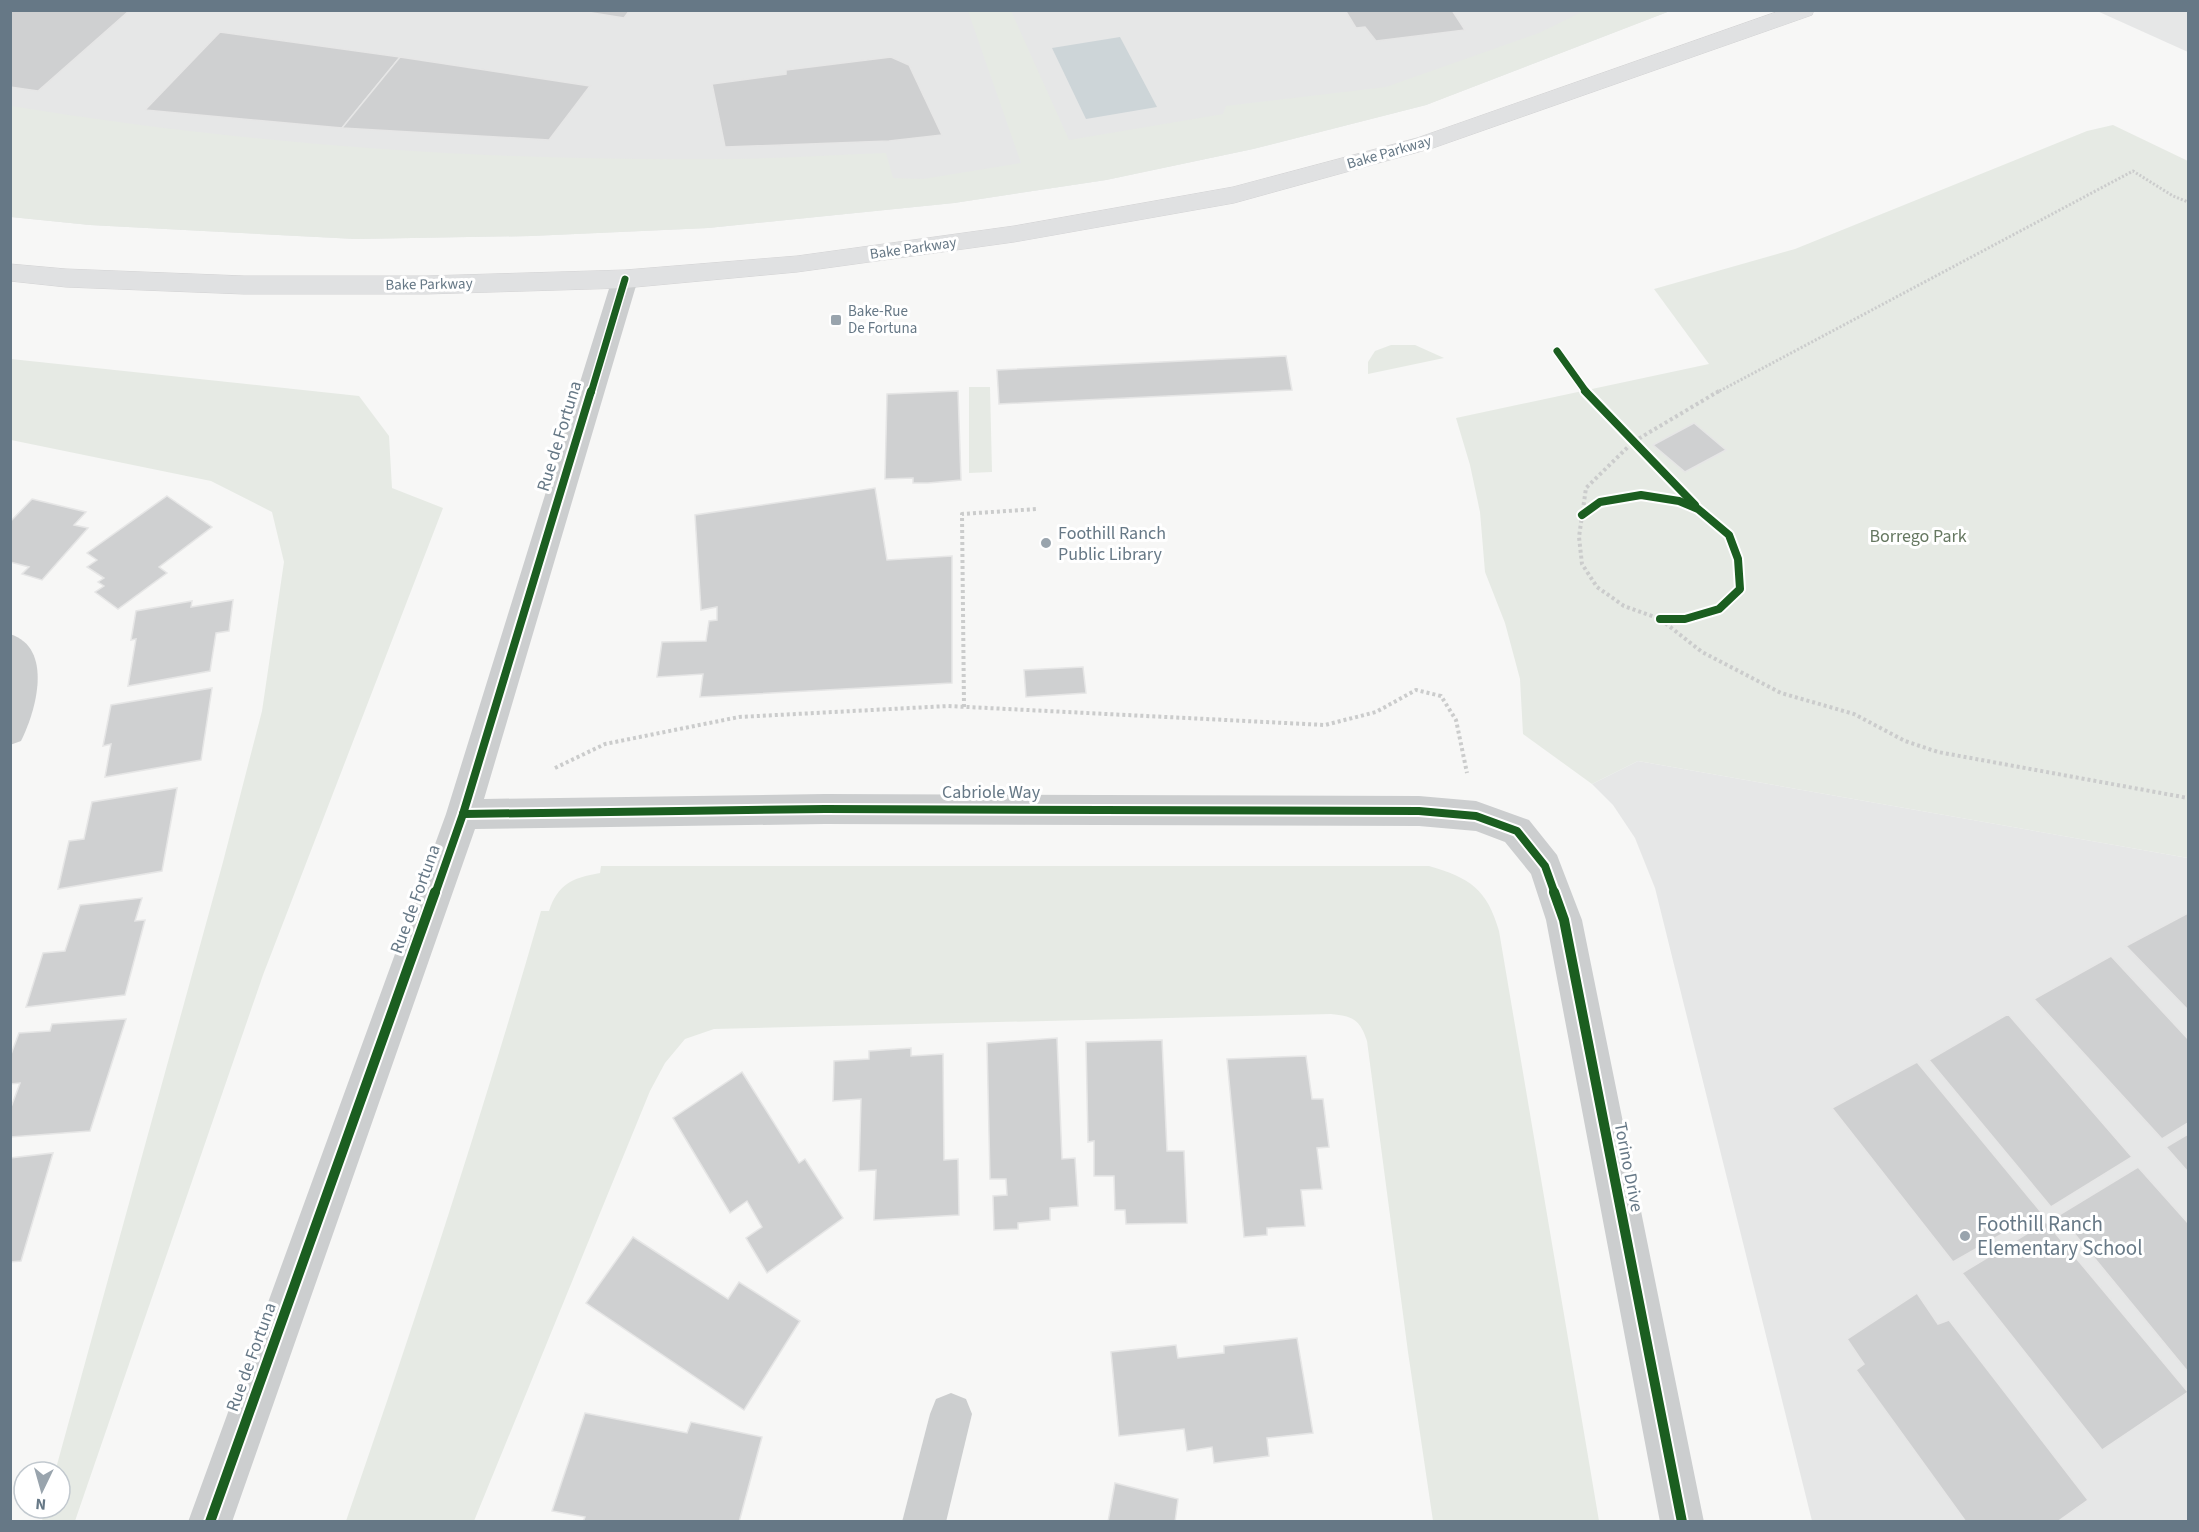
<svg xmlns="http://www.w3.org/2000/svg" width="2199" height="1532" font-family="'Source Sans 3',sans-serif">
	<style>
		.built { fill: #e6e7e7 }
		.green { fill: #e6eae4 }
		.water { fill: #cdd5d8 }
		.building { fill: #cfd0d1; stroke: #e6e6e6; stroke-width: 1.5 }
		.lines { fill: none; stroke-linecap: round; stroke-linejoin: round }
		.major-casing { stroke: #d3d3d4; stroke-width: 1 }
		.path-far1 { stroke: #cbcccc; stroke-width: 3; stroke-dasharray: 2 2; stroke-linecap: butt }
		.path { stroke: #cbcccc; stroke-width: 4; stroke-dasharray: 3 3; stroke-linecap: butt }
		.minor { fill: #cccecf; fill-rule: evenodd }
		.major { fill: #e0e1e2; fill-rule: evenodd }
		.cycleway-far2-casing { stroke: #fff; stroke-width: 10 }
		.cycleway-far1-casing { stroke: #fff; stroke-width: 12 }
		.cycleway-casing { stroke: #fff; stroke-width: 14 }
		.cycleway-far2 { stroke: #1b5e20; stroke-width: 7 }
		.cycleway-far1 { stroke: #1b5e20; stroke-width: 8 }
		.cycleway { stroke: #1b5e20; stroke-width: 10 }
		.poi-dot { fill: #99a4ad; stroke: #fff; stroke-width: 2 }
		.labels { text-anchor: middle; stroke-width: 6; stroke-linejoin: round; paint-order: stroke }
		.far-street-label { font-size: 15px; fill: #667886; stroke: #fff }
		.far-poi-label { font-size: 15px; fill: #667886; stroke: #fff; text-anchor: start }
		.street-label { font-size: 18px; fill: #667886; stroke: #fff }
		.poi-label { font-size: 18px; fill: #667886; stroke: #fff; text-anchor: start }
		.park-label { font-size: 18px; fill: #667861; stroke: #fff }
		.near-poi-label { font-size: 21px; fill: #667886; stroke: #fff; text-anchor: start }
	</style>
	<rect width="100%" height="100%" fill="#f7f7f6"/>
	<g class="built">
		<polygon points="10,11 1670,11 1426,105 1253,149 1106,180 954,203 708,228 531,236 356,239 90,225 11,217"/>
		<polygon points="2097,11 2188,11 2188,52"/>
		<polygon points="1638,761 2188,858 2188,1521 1812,1521 1655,888 1635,838 1613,805 1592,784"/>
	</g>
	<g class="green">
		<path d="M968 11H1011L1069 140 1223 114 1226 106 1386 87 1539 33 1584 11H1670L1426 105 1253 149 1106 180 954 203 708 228 531 236 356 239 90 225 11 217V106C250 145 494 162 737 159 787 158 836 155 886 153L893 178 923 179 1021 163Z"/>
		<polygon points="2113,125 2188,161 2188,858 1638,761 1592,784 1523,734 1520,679 1505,623 1485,572 1480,512 1470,465 1456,418 1709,364 1654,289 1795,249 2087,131"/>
		<polygon points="1391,345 1415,345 1444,358 1368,374 1368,362 1375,351"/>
		<polygon points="11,359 359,396 389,436 392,488 443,508 263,975 75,1521 42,1521 45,1508 60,1508 60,1472 55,1472 223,862 262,711 284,562 272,512 211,481 11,440"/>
		<polygon points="969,387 990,387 992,472 969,473"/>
		<path d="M601 866H1429C1470 878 1487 889 1499 931L1599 1521H1433L1408 1352 1367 1041C1360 1019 1352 1016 1331 1014L714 1029 685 1039 665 1063 650 1091 474 1521H346C416 1319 482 1116 541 911H549C558 884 572 878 600 873Z"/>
	</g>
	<polygon class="water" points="1120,37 1157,107 1086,119 1052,48"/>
	<g class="building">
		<polygon points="10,10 130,10 38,91 10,87"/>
		<polygon points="574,10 630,10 624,18"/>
		<polygon points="1345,10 1452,10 1465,30 1376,41 1365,27 1356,28"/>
		<polygon points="220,32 400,57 342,128 145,110"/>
		<polygon points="400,57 590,86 549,140 342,128"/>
		<polygon points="891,57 909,65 942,135 889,141 725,147 712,84 786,74 786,70"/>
		<polygon points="1286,356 1292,390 999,404 997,370"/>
		<polygon points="958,391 961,480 928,483 913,483 913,478 885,479 887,394"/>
		<polygon points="1694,423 1726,450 1685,472 1653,445"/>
		<polygon points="875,488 887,560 952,556 952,683 700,697 703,674 657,677 662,642 706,641 709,621 717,620 717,607 701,610 695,515"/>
		<polygon points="167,496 212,527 159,567 167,573 118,609 95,592 104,586 98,582 104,578 87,567 97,560 87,553"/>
		<polygon points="32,499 86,512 74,525 88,528 42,580 22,574 29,567 10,562 10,522"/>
		<polygon points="233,600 229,631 216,633 210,671 128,686 136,639 131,640 136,611 192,601 191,607"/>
		<polygon points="1083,667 1086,693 1026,697 1024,670"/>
		<polygon points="212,688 201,760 105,777 111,744 103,746 111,705"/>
		<polygon points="177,788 162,871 58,889 69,841 84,839 92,802"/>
		<polygon points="142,898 135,921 145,920 125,995 26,1007 43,953 65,951 80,905"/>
		<polygon points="2188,913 2188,1010 2126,946"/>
		<polygon points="2111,956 2188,1039 2188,1123 2162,1139 2034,999"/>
		<polygon points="2008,1014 2132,1157 2051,1207 1929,1060"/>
		<polygon points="126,1019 90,1131 10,1137 10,1110 20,1083 10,1084 10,1057 19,1033 50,1031 52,1024"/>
		<polygon points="1057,1038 1062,1159 1075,1158 1078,1206 1050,1208 1050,1220 1018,1223 1018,1229 994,1230 993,1196 1007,1195 1006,1179 990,1179 987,1043"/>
		<polygon points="1162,1040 1167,1151 1184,1151 1187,1223 1126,1224 1125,1210 1115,1210 1114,1176 1094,1176 1094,1141 1088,1142 1086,1042"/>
		<polygon points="911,1048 911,1056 943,1054 944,1160 958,1159 959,1215 874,1220 876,1170 859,1171 861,1099 833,1101 834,1061 869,1059 869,1051"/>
		<polygon points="1306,1056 1312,1099 1323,1099 1329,1147 1317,1148 1322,1189 1301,1190 1305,1226 1267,1228 1267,1235 1244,1237 1227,1059"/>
		<polygon points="1917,1062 2041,1212 1953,1262 1832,1108"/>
		<polygon points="742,1072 799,1163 805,1159 843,1218 767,1273 746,1238 762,1227 747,1201 730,1213 673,1118"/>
		<polygon points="2188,1134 2188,1172 2166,1147"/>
		<polygon points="53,1153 21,1261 10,1262 10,1158"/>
		<polygon points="2138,1167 2188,1223 2188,1372 2059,1215"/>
		<polygon points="2046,1222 2188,1392 2102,1450 1962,1273"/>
		<polygon points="633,1237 728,1299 739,1282 800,1321 744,1410 586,1303"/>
		<polygon points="1917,1293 1938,1324 1949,1320 2088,1500 2057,1522 1966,1522 1856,1370 1864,1364 1847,1339"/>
		<polygon points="1297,1338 1313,1433 1267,1438 1269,1456 1214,1463 1212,1447 1187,1451 1184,1429 1119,1436 1111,1352 1176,1345 1178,1358 1224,1353 1224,1346"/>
		<polygon points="585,1413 687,1433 691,1422 762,1437 739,1522 583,1522 585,1517 552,1511"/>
		<polygon points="1115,1483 1178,1499 1175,1522 1108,1522"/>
	</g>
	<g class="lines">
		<g class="major-casing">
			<polygon id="major" points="1782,10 1814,10 1812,15 1433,148 1234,203 1014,242 797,272 625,288 426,294 244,294 66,287 10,281 10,264 66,269 244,276 426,276 625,270 797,256 1014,226 1233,187 1417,138"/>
		</g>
		<polyline class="path-far1" points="1716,393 2133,171 2173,196 2188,202"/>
		<g class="path">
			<polyline points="1719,391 1633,442 1586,488 1579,537 1582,564 1597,587 1624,606 1660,619 1702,652 1781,693 1854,714 1905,741 1938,752 2188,798"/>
			<polyline points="964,707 962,514 1037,509"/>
			<polyline points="555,768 605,744 739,717 948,706 1325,725 1376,712 1416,690 1441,696 1456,720 1467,773"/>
		</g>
		<g class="minor">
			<polygon points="625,270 634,273 638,279 484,799 825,794 1419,796 1476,801 1529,820 1557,855 1582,920 1704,1522 1660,1522 1546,920 1531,874 1505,842 1476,831 1419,826 825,824 475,829 232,1522 188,1522 446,814 612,279 616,273"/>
			<path d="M10 634C54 648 36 711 21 741L10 745Z"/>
			<polygon points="951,1393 966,1399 972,1414 946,1522 902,1522 930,1414 936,1399"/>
		</g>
		<use href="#major" class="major"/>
		<g class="cycleway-far2-casing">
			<g id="cycleway-far2">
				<polyline points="1557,351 1587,393"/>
				<polyline points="591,393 625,279"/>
			</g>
		</g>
		<g class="cycleway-far1-casing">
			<g id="cycleway-far1">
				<polyline points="1585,391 1695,505"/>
				<polyline points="1582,515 1600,502 1641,495 1679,501 1698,509 1729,535 1738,559 1740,589 1719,609 1685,619 1660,619"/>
				<polyline points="463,814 825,809 1419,811 1476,816 1517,831 1545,866 1555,894"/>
				<polyline points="435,894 463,814 591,391"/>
			</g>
		</g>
		<g class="cycleway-casing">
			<g id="cycleway">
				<polyline points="1554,892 1564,920 1682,1522"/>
				<polyline points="210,1522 435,892"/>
			</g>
		</g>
		<use href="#cycleway-far2" class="cycleway-far2"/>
		<use href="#cycleway-far1" class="cycleway-far1"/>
		<use href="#cycleway" class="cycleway"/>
	</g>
	<g class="poi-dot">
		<rect x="830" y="314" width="12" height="12" rx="3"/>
		<circle cx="1046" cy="543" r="6"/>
		<circle cx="1965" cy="1236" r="6"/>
	</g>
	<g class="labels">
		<g class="far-street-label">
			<text transform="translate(1389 152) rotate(-16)" y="5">Bake Parkway</text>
			<text transform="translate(913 248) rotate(-8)" y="5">Bake Parkway</text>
			<text transform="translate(429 284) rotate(-1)" y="5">Bake Parkway</text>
		</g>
		<g class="far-poi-label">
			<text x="848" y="316">Bake-Rue<tspan x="848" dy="17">De Fortuna</tspan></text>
		</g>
		<g class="street-label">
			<text transform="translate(559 436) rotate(-73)" y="6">Rue de Fortuna</text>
			<text x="991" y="798">Cabriole Way</text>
			<text transform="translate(415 899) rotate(-70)" y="6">Rue de Fortuna</text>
			<text transform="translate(1629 1167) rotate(79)" y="6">Torino Drive</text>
			<text transform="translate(251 1357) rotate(-70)" y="6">Rue de Fortuna</text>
		</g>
		<g class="poi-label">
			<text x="1058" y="539">Foothill Ranch<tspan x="1058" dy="21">Public Library</tspan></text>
		</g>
		<g class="park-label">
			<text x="1918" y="542">Borrego Park</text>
		</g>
		<g class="near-poi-label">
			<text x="1977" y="1231">Foothill Ranch<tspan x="1977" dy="24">Elementary School</tspan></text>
		</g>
	</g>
	<rect width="2199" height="1532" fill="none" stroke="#667886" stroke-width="24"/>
	<g transform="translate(42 1490) rotate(185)"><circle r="28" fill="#ffffff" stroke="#c2c9cf" stroke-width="1.5"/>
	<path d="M0-4.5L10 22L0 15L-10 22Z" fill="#99a4ad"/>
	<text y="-9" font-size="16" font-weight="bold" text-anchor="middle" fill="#667886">N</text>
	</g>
</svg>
